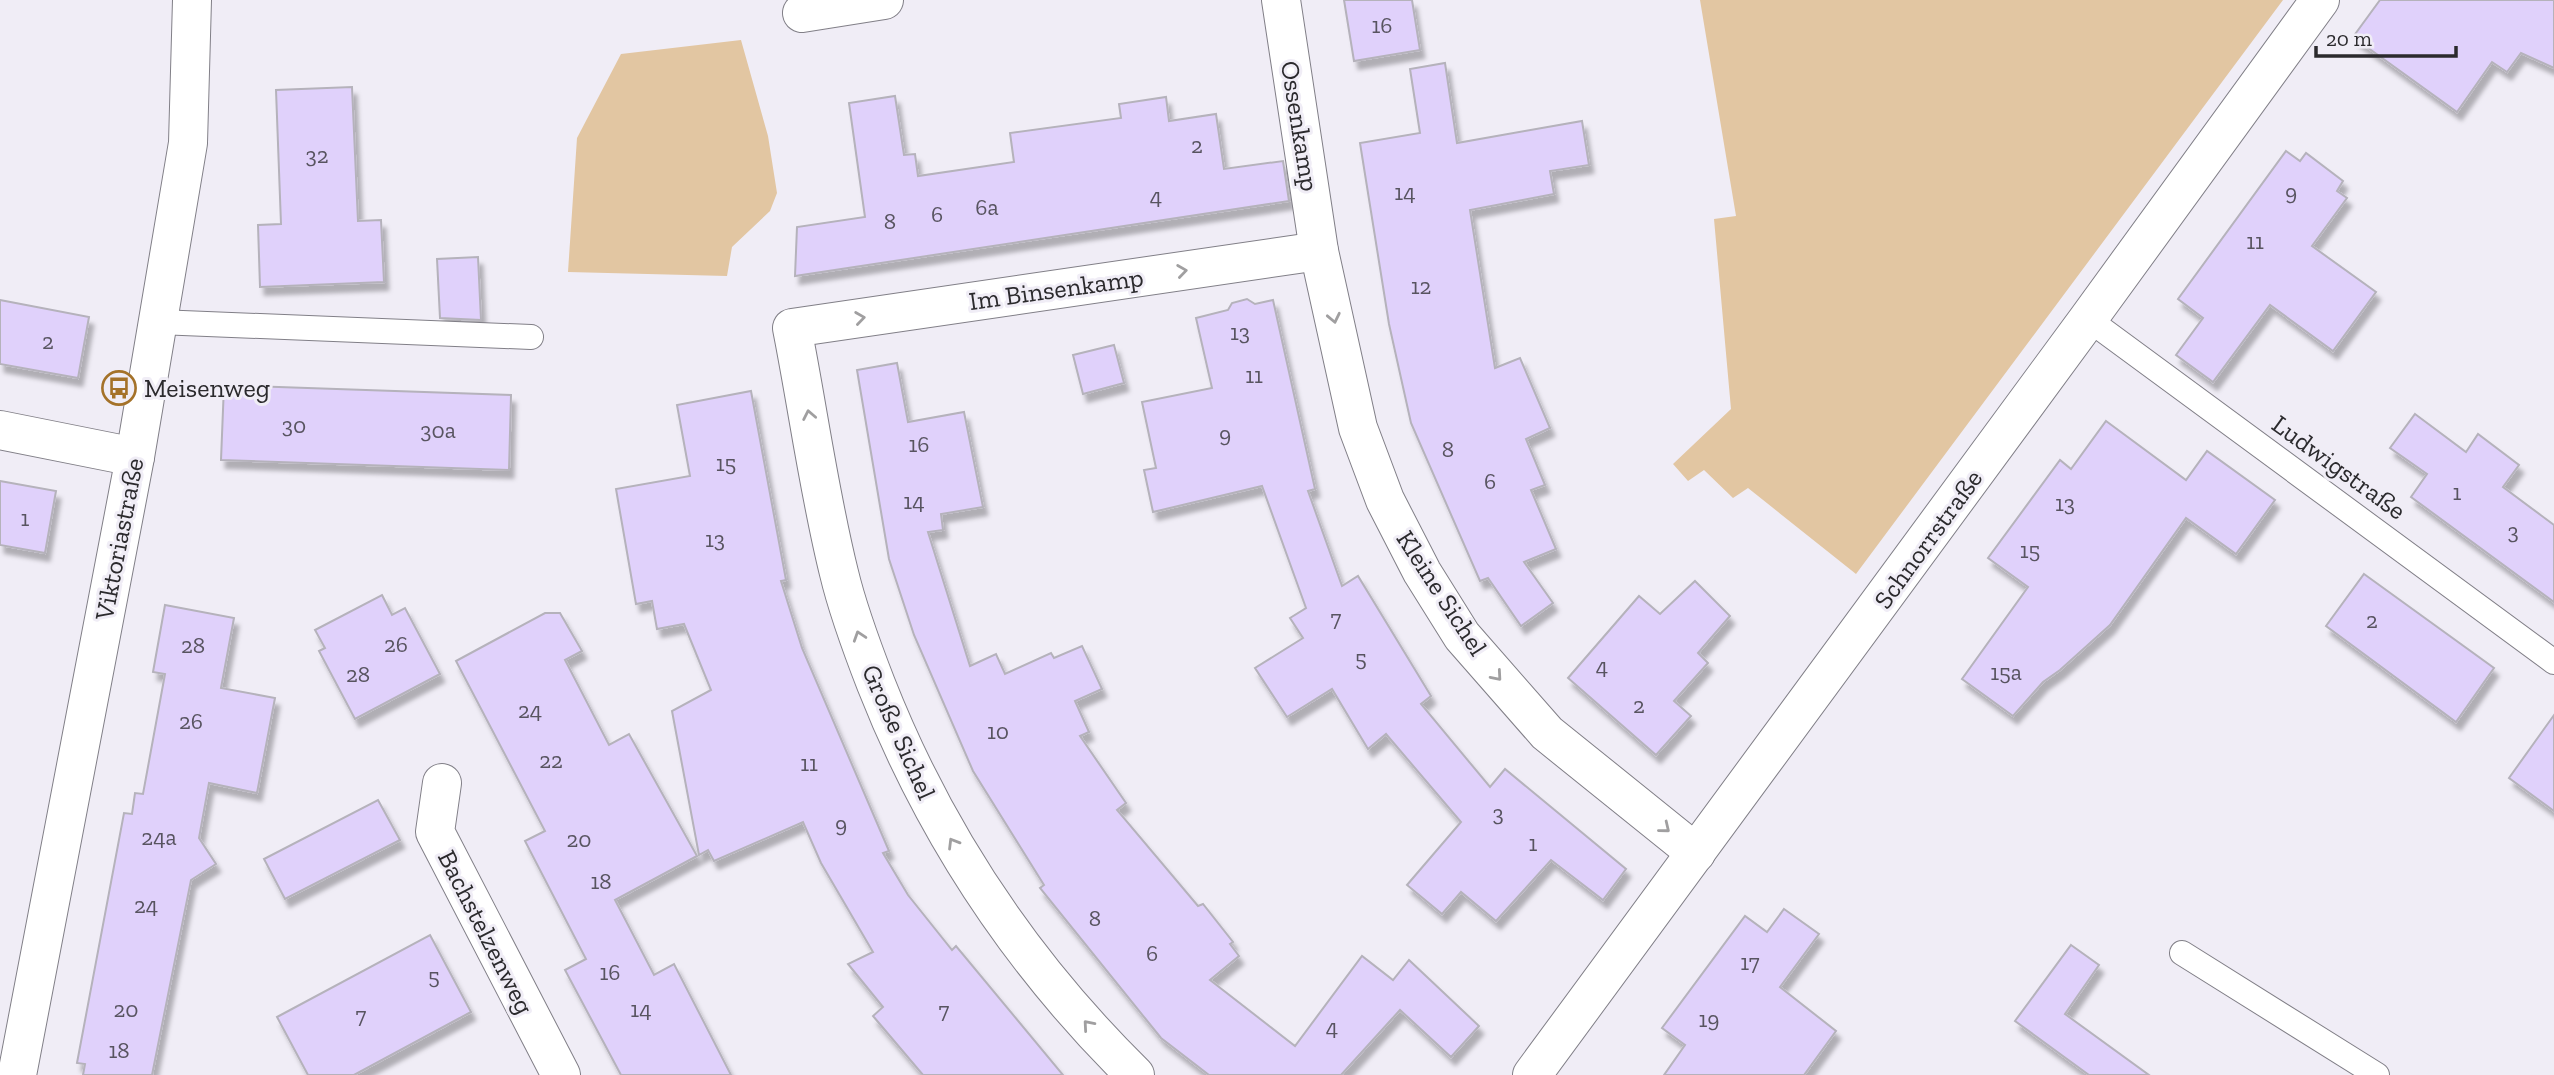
<svg xmlns="http://www.w3.org/2000/svg" width="2554" height="1075" font-family="'Zilla Slab',serif">
	<style>
		.green { fill: #e2c6a2 }
		.building { fill: #e0d1fb; stroke: #b5b2bb; stroke-width: 2; filter: url(#shadow) }
		.lines { fill: none; stroke-linecap: round; stroke-linejoin: round }
		.lane-casing { stroke: #817f87; stroke-width: 26 }
		.street-casing { stroke: #817f87; stroke-width: 40 }
		.lane { stroke: #fff; stroke-width: 24 }
		.street { stroke: #fff; stroke-width: 38 }
		.oneway { stroke: #a09fa0 }
		.labels { text-anchor: middle; stroke-width: 6; stroke-linejoin: round; paint-order: stroke }
		.number-label { font-size: 23px; fill: #585460 }
		.street-label { font-size: 26px; fill: #2b2a2d; stroke: #f0edf6 }
		.poi-label { font-size: 26px; fill: #2b2a2d; stroke: #f0edf6; text-anchor: start }
	</style>
	<defs>
		<filter id="shadow"><feDropShadow dx="4.5" dy="8" stdDeviation="2" flood-color="#0004"/></filter>
	</defs>
	<rect width="100%" height="100%" fill="#f0edf6"/>
	<g class="green">
		<polygon points="1700,0 2283,0 1856,574 1748,488 1733,498 1704,470 1688,481 1673,464 1731,409 1714,219 1736,216"/>
		<polygon points="741,40 768,136 777,193 770,211 732,247 727,276 568,272 577,138 621,54"/>
	</g>
	<g class="building">
		<polygon points="1344,0 1412,0 1420,50 1354,61"/>
		<polygon points="2380,0 2554,0 2554,68 2521,53 2507,72 2492,62 2457,112 2353,37"/>
		<polygon points="1445,63 1457,143 1582,121 1589,165 1550,171 1554,194 1470,210 1495,368 1520,358 1550,428 1526,439 1545,485 1531,490 1556,549 1524,562 1553,603 1521,626 1488,578 1480,581 1411,423 1389,324 1360,143 1420,133 1410,69"/>
		<polygon points="352,87 358,221 381,220 384,282 260,287 258,225 281,224 276,90"/>
		<polygon points="895,96 904,155 915,154 918,176 1014,162 1010,133 1121,118 1119,104 1166,97 1169,121 1216,114 1224,169 1283,161 1289,201 795,276 797,227 865,217 849,103"/>
		<polygon points="2286,151 2300,161 2306,153 2343,181 2337,191 2347,198 2312,246 2376,292 2333,351 2270,305 2213,382 2176,355 2203,318 2178,299"/>
		<polygon points="478,257 481,320 440,318 437,259"/>
		<polygon points="1247,299 1255,304 1273,300 1315,489 1308,491 1342,586 1358,576 1431,696 1421,704 1490,787 1505,769 1626,869 1603,900 1551,860 1496,921 1461,892 1442,914 1407,885 1461,822 1386,734 1368,749 1332,689 1287,717 1255,668 1303,638 1290,618 1306,608 1262,486 1153,512 1144,470 1156,468 1142,402 1212,388 1196,318 1228,310 1232,303"/>
		<polygon points="0,300 89,317 78,378 0,364"/>
		<polygon points="1114,345 1124,383 1083,394 1073,355"/>
		<polygon points="897,363 908,422 964,412 983,507 941,514 943,530 928,532 970,666 996,654 1005,674 1051,653 1054,658 1082,646 1102,689 1075,701 1089,732 1080,736 1126,803 1117,810 1198,906 1203,904 1233,942 1230,944 1239,956 1210,980 1295,1046 1362,956 1393,980 1409,960 1479,1026 1451,1057 1400,1010 1341,1075 1209,1075 1161,1038 1040,888 1044,885 973,771 914,635 889,559 857,370"/>
		<polygon points="224,385 511,395 509,470 221,460"/>
		<polygon points="751,391 786,580 781,581 802,648 889,851 883,853 908,895 952,950 956,946 1063,1075 923,1075 873,1016 883,1007 848,964 873,952 821,863 803,822 714,861 708,850 699,855 672,711 711,690 684,624 657,629 652,601 636,604 616,489 690,476 677,405"/>
		<polygon points="2415,414 2466,452 2478,434 2519,465 2503,487 2554,525 2554,602 2411,497 2427,474 2390,448"/>
		<polygon points="2106,421 2186,480 2207,451 2275,500 2236,554 2186,518 2110,625 2060,670 2043,682 2013,716 1962,679 2028,587 1988,558 2060,460 2071,469"/>
		<polygon points="0,481 56,491 45,553 0,545"/>
		<polygon points="2364,574 2494,668 2456,722 2326,626"/>
		<polygon points="1695,581 1730,616 1698,653 1708,663 1674,701 1691,716 1656,755 1568,678 1639,596 1660,614"/>
		<polygon points="382,595 392,615 405,608 440,674 355,719 319,651 325,648 315,630"/>
		<polygon points="165,605 234,618 221,688 275,698 257,793 209,783 199,838 216,864 191,880 152,1075 83,1075 85,1064 77,1063 124,813 132,814 135,793 143,794 165,674 153,672"/>
		<polygon points="545,613 560,613 582,651 565,660 609,745 629,734 697,856 615,900 654,975 674,964 731,1075 621,1075 565,970 586,959 525,841 545,831 456,661"/>
		<polygon points="2554,715 2554,811 2509,778"/>
		<polygon points="378,800 400,840 285,899 264,859"/>
		<polygon points="1784,909 1819,934 1780,987 1836,1031 1804,1075 1664,1075 1685,1045 1662,1028 1745,916 1767,932"/>
		<polygon points="430,935 471,1012 354,1075 308,1075 277,1017"/>
		<polygon points="2071,945 2099,965 2065,1014 2149,1075 2089,1075 2015,1021"/>
	</g>
	<g class="lines">
		<g class="lane-casing">
			<g id="lane">
				<polyline points="2088,319 2554,662"/>
				<polyline points="158,322 531,337"/>
				<polyline points="2182,953 2377,1075"/>
			</g>
		</g>
		<g class="street-casing">
			<g id="street">
				<polyline points="1281,0 1319,251 1358,428 1385,500 1422,572 1462,636 1547,733 1696,853"/>
				<polyline points="802,13 884,0"/>
				<polyline points="0,430 135,457"/>
				<polyline points="442,783 435,832 561,1075"/>
				<polyline points="17,1075 135,457 188,143 192,0"/>
				<path d="M1135 1075C1020 962 935 834 876 684 862 648 848 611 839 573 819 493 808 409 792 328L1319 251"/>
				<polyline points="1532,1075 2088,319 2320,0"/>
			</g>
		</g>
		<use href="#lane" class="lane"/>
		<use href="#street" class="street"/>
	</g>
	<defs><path id="oneway-chevron" d="M-2-3.5L2.5 0L-2 3.5" fill="none" stroke-width="1.6" stroke-linecap="round" stroke-linejoin="round" transform="scale(1.75)"/></defs>
	<g class="oneway">
		<use href="#oneway-chevron" transform="translate(1182 271) rotate(-8)"/>
		<use href="#oneway-chevron" transform="translate(860 318) rotate(-8)"/>
		<use href="#oneway-chevron" transform="translate(1334 318) rotate(78)"/>
		<use href="#oneway-chevron" transform="translate(809 415) rotate(-101)"/>
		<use href="#oneway-chevron" transform="translate(859 636) rotate(-108)"/>
		<use href="#oneway-chevron" transform="translate(1497 676) rotate(49)"/>
		<use href="#oneway-chevron" transform="translate(1665 828) rotate(39)"/>
		<use href="#oneway-chevron" transform="translate(953 843) rotate(-121)"/>
		<use href="#oneway-chevron" transform="translate(1088 1025) rotate(-131)"/>
	</g>
	<defs>
		<g id="bus-ring" transform="scale(1.75)"><circle r="9.5" fill="#f0edf6" stroke="#a47229" stroke-width="1.5"/><path d="M-5-6H5V4H4V6H2V4H-2V6H-4V4H-5ZM-3.5-4V0h7V-4ZM-3.5 1.2v1.5H-2V1.2ZM2 1.2v1.5H3.5V1.2Z" fill="#a47229"/></g>
	</defs>
	<g fill-rule="evenodd">
		<use href="#bus-ring" x="119" y="388"/>
	</g>
	<g class="labels">
		<g class="number-label">
			<text x="1382" y="33">16</text>
			<text x="1197" y="153">2</text>
			<text x="317" y="163">32</text>
			<text x="1405" y="200">14</text>
			<text x="2291" y="200">9</text>
			<text x="1156" y="204">4</text>
			<text x="987" y="215">6a</text>
			<text x="937" y="222">6</text>
			<text x="890" y="229">8</text>
			<text x="2255" y="249">11</text>
			<text x="1421" y="294">12</text>
			<text x="1240" y="340">13</text>
			<text x="48" y="349">2</text>
			<text x="1254" y="383">11</text>
			<text x="294" y="433">30</text>
			<text x="438" y="438">30a</text>
			<text x="1225" y="442">9</text>
			<text x="919" y="452">16</text>
			<text x="1448" y="457">8</text>
			<text x="726" y="471">15</text>
			<text x="1490" y="489">6</text>
			<text x="2457" y="500">1</text>
			<text x="914" y="509">14</text>
			<text x="2065" y="511">13</text>
			<text x="25" y="526">1</text>
			<text x="2513" y="539">3</text>
			<text x="715" y="547">13</text>
			<text x="2030" y="558">15</text>
			<text x="1336" y="626">7</text>
			<text x="2372" y="628">2</text>
			<text x="396" y="652">26</text>
			<text x="193" y="653">28</text>
			<text x="1361" y="666">5</text>
			<text x="1602" y="674">4</text>
			<text x="2006" y="680">15a</text>
			<text x="358" y="682">28</text>
			<text x="1639" y="713">2</text>
			<text x="530" y="718">24</text>
			<text x="191" y="729">26</text>
			<text x="998" y="739">10</text>
			<text x="551" y="768">22</text>
			<text x="809" y="771">11</text>
			<text x="1498" y="821">3</text>
			<text x="841" y="832">9</text>
			<text x="159" y="845">24a</text>
			<text x="579" y="847">20</text>
			<text x="1533" y="851">1</text>
			<text x="601" y="889">18</text>
			<text x="146" y="913">24</text>
			<text x="1095" y="926">8</text>
			<text x="1152" y="961">6</text>
			<text x="1750" y="970">17</text>
			<text x="610" y="980">16</text>
			<text x="434" y="984">5</text>
			<text x="126" y="1017">20</text>
			<text x="641" y="1017">14</text>
			<text x="944" y="1018">7</text>
			<text x="361" y="1023">7</text>
			<text x="1709" y="1027">19</text>
			<text x="1332" y="1035">4</text>
			<text x="119" y="1058">18</text>
		</g>
		<g class="street-label">
			<text transform="translate(1300 126) rotate(81)" y="9">Ossenkamp</text>
			<text transform="translate(1056 289) rotate(-8)" y="9">Im Binsenkamp</text>
			<text transform="translate(2339 467) rotate(36)" y="9">Ludwigstraße</text>
			<text transform="translate(119 539) rotate(-79)" y="9">Viktoriastraße</text>
			<text transform="translate(1928 539) rotate(-54)" y="9">Schnorrstraße</text>
			<text transform="translate(1442 593) rotate(57)" y="9">Kleine Sichel</text>
			<text transform="translate(899 732) rotate(66)" y="9">Große Sichel</text>
			<text transform="translate(486 932) rotate(63)" y="9">Bachstelzenweg</text>
		</g>
		<g class="poi-label">
			<text x="144" y="397">Meisenweg</text>
		</g>
	</g>
	<path d="M2316 46v10h140v-10" fill="none" stroke="#2b2a2d" stroke-width="3.5"/>
	<text x="2326" y="46" font-size="21" fill="#2b2a2d" stroke="#f0edf6" stroke-width="5" paint-order="stroke">20 m</text>
</svg>
